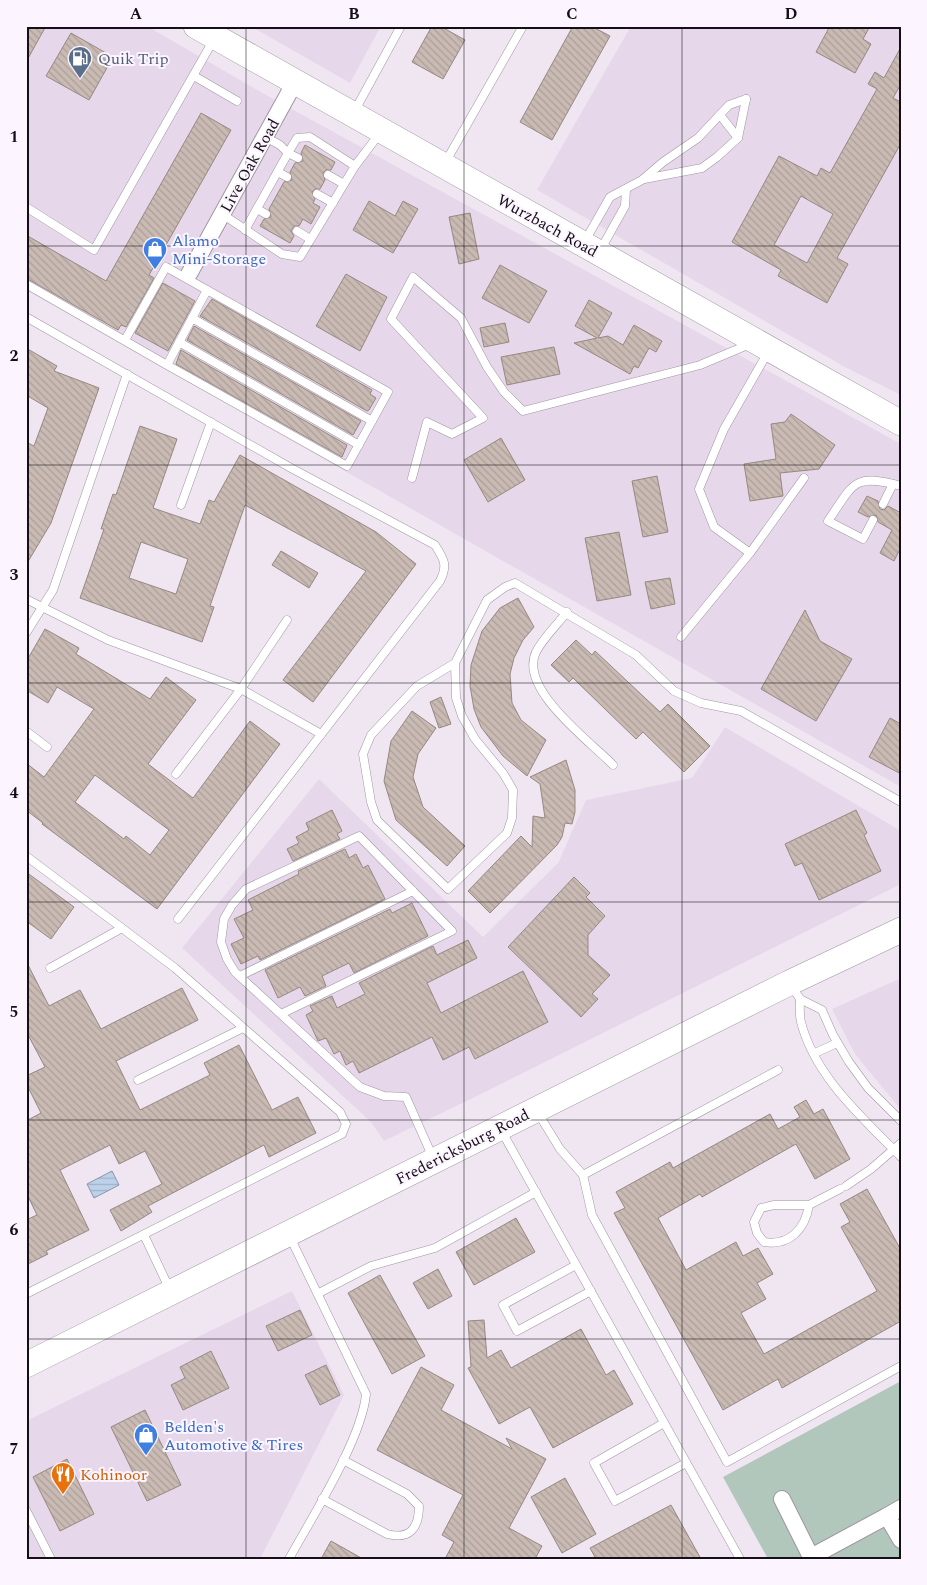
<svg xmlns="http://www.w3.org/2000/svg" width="927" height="1585" font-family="Spectral,serif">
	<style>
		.built { fill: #e6d8ea }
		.green { fill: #b2c7bb }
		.water { fill: url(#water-rules); stroke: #8a97aa }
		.building { fill: url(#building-back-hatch); stroke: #968881; fill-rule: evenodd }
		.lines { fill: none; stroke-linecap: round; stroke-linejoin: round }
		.service-casing { stroke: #9f96a2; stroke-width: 9 }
		.minor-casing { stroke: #9f96a2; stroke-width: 18 }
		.primary-casing { stroke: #9f96a2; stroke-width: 26 }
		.service { stroke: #fff; stroke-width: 8 }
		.minor { stroke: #fff; stroke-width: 16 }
		.primary { stroke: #fff; stroke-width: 25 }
		.grid { fill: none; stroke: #141015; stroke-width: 1; stroke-opacity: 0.55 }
		.labels { text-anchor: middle; stroke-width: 4; stroke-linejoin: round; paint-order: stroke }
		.service-label { font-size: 16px; fill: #4e5e75; stroke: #fcf4fe; text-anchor: start }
		.street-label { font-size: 16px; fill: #141015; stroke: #fcf4fe }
		.shop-label { font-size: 16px; fill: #366cbe; stroke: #fcf4fe; text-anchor: start }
		.food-label { font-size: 16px; fill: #c56008; stroke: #fcf4fe; text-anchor: start }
		.neatline { fill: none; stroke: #141015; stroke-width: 2 }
		.grid-label { font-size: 16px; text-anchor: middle; font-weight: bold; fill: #141015 }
	</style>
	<defs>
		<pattern id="water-rules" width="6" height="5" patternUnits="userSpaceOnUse" patternTransform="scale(1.25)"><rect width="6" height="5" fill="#bdd1ea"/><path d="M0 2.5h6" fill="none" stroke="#a2b2c8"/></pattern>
		<pattern id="building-back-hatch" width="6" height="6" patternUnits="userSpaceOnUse" patternTransform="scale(1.25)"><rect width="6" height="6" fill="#c9bab3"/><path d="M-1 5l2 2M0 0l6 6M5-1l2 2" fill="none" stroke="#ac9f99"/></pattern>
	</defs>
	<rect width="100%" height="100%" fill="#f0e6f2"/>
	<g class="built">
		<polygon points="26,26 147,26 259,91 901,444 901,787 26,290"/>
		<polygon points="250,26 381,26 350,83"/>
		<polygon points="631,26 901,26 901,395 843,366 537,190"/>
		<polygon points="725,727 901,831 901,884 485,1092 384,1141 371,1122 182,948 319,779 483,937 558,863 586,800 692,778"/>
		<polygon points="901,978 901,1110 855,1054 832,1009"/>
		<polygon points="292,1291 344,1395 260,1559 26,1559 26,1421"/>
	</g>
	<polygon class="green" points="901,1381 901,1559 768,1559 723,1477"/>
	<polygon class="water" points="112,1171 119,1185 94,1198 87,1184"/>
	<g class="building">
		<polygon points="26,26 46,26 26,62"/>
		<polygon points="432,26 440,26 465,40 443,79 412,62"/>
		<polygon points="573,26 591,26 610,36 552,140 520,122"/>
		<polygon points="830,26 870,26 863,39 871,44 855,73 816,52"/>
		<polygon points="71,33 113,57 89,100 46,76"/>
		<path d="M901 47V84L893 98 901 102V143L837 258 848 264 827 303 778 276 781 270 732 242 779 156 817 176 821 168 830 173 877 89 868 84 875 72 884 78ZM801 196 833 214 807 263 774 245Z"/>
		<polygon points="201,113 231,130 149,275 154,278 126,327 121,325 118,330 26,278 26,235 106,281"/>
		<polygon points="305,145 335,162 331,170 326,170 323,173 325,180 320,189 315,189 312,192 315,199 313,203 320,207 311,224 303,219 299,226 294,226 291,231 294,236 290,243 260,226 264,219 271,217 269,209 284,182 292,180 290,172 295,163 303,161 301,153"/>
		<polygon points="369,201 395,216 403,201 418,209 393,253 353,230"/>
		<polygon points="470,213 479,259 459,264 449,217"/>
		<polygon points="500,265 547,291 529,323 482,298"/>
		<polygon points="346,274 387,297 360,351 316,326"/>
		<polygon points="163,283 195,301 168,351 135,333"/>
		<polygon points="212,299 372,390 370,394 376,398 369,410 367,411 200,316"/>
		<polygon points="589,300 612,313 598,338 608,336 623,345 634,325 662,341 656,352 649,348 638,368 634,366 630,374 574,343 597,338 575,326"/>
		<polygon points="505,323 509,342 484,347 480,328"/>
		<polygon points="194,326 361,421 353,435 187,340"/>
		<polygon points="554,347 560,374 507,385 501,357"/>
		<polygon points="26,348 57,366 54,371 99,388 51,523 26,565 26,442 34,446 48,408 26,395"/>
		<polygon points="181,350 347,445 342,457 176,364"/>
		<polygon points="791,414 835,445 819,469 780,473 783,496 750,501 744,464 776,459 771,424 785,422"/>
		<path d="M140 426 177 439 153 508 200 524 209 500 214 502 240 455 376 532 416 564 313 702 283 680 366 571 245 505 210 606 214 607 202 642 80 598 104 529H101L113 494 116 495ZM141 542 188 559 176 594 129 578Z"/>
		<polygon points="501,438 525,480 488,502 464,460"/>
		<polygon points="657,476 668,532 643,537 632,481"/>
		<polygon points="867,496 878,501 880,509 884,510 888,506 901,513 901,547 894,561 880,553 892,530 878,522 876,515 868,517 858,512"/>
		<polygon points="619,532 631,595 597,601 585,538"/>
		<polygon points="281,551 318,573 309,588 272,565"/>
		<polygon points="670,578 675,604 651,609 645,582"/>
		<polygon points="518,598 534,627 523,640 514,658 510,674 512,703 521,720 546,740 527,776 503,756 481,727 474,709 470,686 471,665 482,631 500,608"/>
		<polygon points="805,610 820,641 852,659 816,721 761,689"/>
		<path d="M45 629 79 648 76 654 150 699 166 677 196 700 148 764 193 798 250 721 280 744 157 909 42 824 43 823 26 810V763L44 777 94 709 57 687 48 703 26 690V662ZM95 775 169 830 150 855 126 836 124 839 75 802Z"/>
		<polygon points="576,640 592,655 595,651 660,712 668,704 710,746 684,772 643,732 636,739 573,678 569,682 551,665"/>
		<polygon points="441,697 451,724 439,728 430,702"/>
		<polygon points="412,711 436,728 418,754 413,777 423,807 465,846 447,866 396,820 384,781 391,741"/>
		<polygon points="890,718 901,724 901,774 869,757"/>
		<polygon points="566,760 575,790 575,812 572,824 565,823 562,837 557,845 490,913 468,891 521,836 532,847 533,816 545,818 540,784 530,777"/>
		<polygon points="332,810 342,831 337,834 340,839 293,861 287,849 299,843 296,837 309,830 306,823"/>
		<polygon points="856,810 867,833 864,835 881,871 819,900 802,863 795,866 785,844"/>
		<polygon points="345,849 349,858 356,854 363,868 368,865 385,899 260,960 258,956 241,964 231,944 244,938 234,919 253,910 248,900 299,874 298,871"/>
		<polygon points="26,872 74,907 51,939 26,921"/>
		<polygon points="574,877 590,893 586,897 605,916 588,935 588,955 610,975 592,994 598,999 581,1017 508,947"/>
		<polygon points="412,903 428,936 354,973 349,963 322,976 326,986 305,996 300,987 278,998 265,970 390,909 392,913"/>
		<polygon points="468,940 477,958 427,983 441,1013 523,971 548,1022 475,1059 469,1047 443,1060 432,1037 359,1073 353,1061 346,1065 340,1051 334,1054 326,1038 318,1041 306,1015 313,1011 310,1006 332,996 337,1008 365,994 359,983 433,946 437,955"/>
		<polygon points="26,961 49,1006 80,990 101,1029 182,988 198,1020 116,1061 140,1110 210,1075 204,1063 239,1045 272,1110 298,1097 316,1133 269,1157 264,1145 148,1206 152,1212 121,1231 110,1210 162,1184 145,1151 119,1164 110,1145 60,1170 89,1230 46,1251 48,1254 26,1265 26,1220 37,1215 26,1192 26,1121 41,1113 26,1083 26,1076 45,1067 26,1031"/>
		<polygon points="806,1100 814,1114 823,1109 850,1159 815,1179 796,1144 702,1197 700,1194 658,1218 686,1270 736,1242 743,1256 758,1248 773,1274 757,1283 766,1299 741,1313 764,1354 877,1291 841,1227 850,1222 840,1204 867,1189 901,1250 901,1321 782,1388 778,1379 723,1410 614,1213 625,1208 616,1192 670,1162 673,1168 770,1114 778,1129 800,1117 794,1107"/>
		<polygon points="516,1218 535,1252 474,1285 456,1252"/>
		<polygon points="438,1269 452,1296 428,1309 413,1283"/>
		<polygon points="380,1275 425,1356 392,1374 348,1293"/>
		<polygon points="300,1310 312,1335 278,1351 266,1326"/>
		<polygon points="484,1320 487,1358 501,1350 511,1368 581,1329 606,1375 614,1370 633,1404 553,1448 530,1407 499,1424 468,1368 471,1367 468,1321"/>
		<polygon points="211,1351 229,1388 183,1410 171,1385 185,1378 180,1367"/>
		<polygon points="326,1365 340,1395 320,1405 305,1375"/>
		<polygon points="421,1367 454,1385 441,1410 512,1449 506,1438 546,1459 509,1528 542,1546 535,1559 445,1559 454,1542 442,1535 463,1495 377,1450"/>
		<polygon points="145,1410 181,1485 147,1501 111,1427"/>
		<polygon points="67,1459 94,1514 60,1531 33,1477"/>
		<polygon points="565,1478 596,1534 562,1553 531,1497"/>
		<polygon points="671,1505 701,1559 596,1559 590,1548"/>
		<polygon points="331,1541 363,1559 321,1559"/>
	</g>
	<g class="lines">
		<g class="service-casing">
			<g id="service">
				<polyline points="194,76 237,101"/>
				<polyline points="354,112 401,26"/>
				<polyline points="720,115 738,138"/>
				<polyline points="298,158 288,153 297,138 310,137 355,166"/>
				<polyline points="445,163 523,26"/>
				<polyline points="278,172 287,177"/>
				<polyline points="328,175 344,184"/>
				<polyline points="644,179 702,168 717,157 738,138 746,99"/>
				<polyline points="317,194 333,203"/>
				<polyline points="26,207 94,250 214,39"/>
				<polyline points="257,209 266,214"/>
				<polyline points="222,214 282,254 300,257 355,166 380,133"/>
				<polyline points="245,230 288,153 280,145 265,137"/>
				<polyline points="297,231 310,239"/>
				<polyline points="585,241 610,197 642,180 663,162 698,138 729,105 746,99"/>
				<polyline points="601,249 625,206 626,189"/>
				<polyline points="26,284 167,365 207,290 388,392 347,466 167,365"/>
				<path d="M26 317 291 468 435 545C444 559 448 565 440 581L178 919"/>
				<polyline points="192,318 372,421"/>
				<polyline points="125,340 166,267 207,290"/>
				<polyline points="179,342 359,445"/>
				<polyline points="412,478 427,422 452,434 483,418 391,319 413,277 461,318 487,367 504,392 523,411 700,365 750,344"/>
				<polyline points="883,504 893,484"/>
				<polyline points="181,505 211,422"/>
				<path d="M873 520 863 539 828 521C854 483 853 473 901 486"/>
				<polyline points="750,553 804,478"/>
				<polyline points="26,599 108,640 241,689 321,734"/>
				<path d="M567 612C557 625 543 638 536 652 518 689 591 742 613 765"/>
				<polyline points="26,633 53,590 127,374"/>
				<polyline points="681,637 750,553 714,527 699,489 724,429 768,352"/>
				<polyline points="455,663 417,686 371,735 363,754 371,802 377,820 448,889 507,833 512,818 513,790 503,773 475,739 462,716 456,698 455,663 487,600 505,587 515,583 636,655 674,691 701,703 741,711 901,802"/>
				<polyline points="26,731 47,747"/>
				<polyline points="176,774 241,689 287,620"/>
				<polyline points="26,856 175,968 340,1112 346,1124 342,1134 26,1294"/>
				<polyline points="50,968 122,928"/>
				<polyline points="240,976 413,891"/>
				<polyline points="791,985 800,999 822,1010 833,1035 849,1062 868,1088 901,1121"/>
				<path d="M800 999C800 1006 799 1015 801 1022 815 1077 863 1118 901 1157"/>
				<polyline points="281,1014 452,931 359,836 246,889 232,905 224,919 221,942 227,959 235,972 360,1087 384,1096 406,1097 433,1158"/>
				<polyline points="815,1053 837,1043"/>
				<polyline points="138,1080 243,1028"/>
				<polyline points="538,1113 560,1149 583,1175 592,1215 727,1462 901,1366"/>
				<polyline points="501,1130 740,1559"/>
				<polyline points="583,1175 778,1070"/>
				<polyline points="846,1186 871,1169 901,1143"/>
				<path d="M809 1205C805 1230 789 1246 764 1242L757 1233 754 1222 761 1208 774 1205H809L840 1189"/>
				<polyline points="144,1235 170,1290"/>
				<polyline points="576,1265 503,1305 517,1331 591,1291"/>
				<polyline points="319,1293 371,1266 435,1248 536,1192"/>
				<polyline points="664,1423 594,1463 615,1501 686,1463"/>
				<path d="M322 1499 387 1534C410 1540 419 1528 419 1506L407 1494 343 1460"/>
				<polyline points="26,1510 51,1559"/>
				<path d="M289 1559C312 1517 362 1439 366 1394L290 1237"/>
			</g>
		</g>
		<g class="minor-casing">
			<g id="minor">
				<polyline points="189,274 295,82"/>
				<polyline points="782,1499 811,1557 887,1516 901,1540"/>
				<polyline points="887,1516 901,1508"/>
			</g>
		</g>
		<g class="primary-casing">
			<g id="primary">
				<polyline points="196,26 901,423"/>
				<polyline points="26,1365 789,983 901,930"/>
			</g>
		</g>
		<use href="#service" class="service"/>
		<use href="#minor" class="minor"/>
		<use href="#primary" class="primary"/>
	</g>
	<path class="grid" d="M246 26V1559M464 26V1559M682 26V1559M26 246H901M26 465H901M26 683H901M26 902H901M26 1120H901M26 1339H901"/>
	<defs>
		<g id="fuel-pin" transform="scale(1.25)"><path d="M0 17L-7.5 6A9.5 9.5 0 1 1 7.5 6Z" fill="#5c6f8a" stroke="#fcf4fe"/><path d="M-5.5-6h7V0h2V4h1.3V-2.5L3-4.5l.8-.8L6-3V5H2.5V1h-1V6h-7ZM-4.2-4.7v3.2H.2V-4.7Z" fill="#fff"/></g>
		<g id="shop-pin" transform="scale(1.25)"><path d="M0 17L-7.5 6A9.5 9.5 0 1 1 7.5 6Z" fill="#3f7fe0" stroke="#fcf4fe"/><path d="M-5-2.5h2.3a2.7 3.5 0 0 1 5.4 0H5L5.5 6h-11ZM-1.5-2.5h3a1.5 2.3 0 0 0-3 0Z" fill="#fff"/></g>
		<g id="restaurant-pin" transform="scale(1.25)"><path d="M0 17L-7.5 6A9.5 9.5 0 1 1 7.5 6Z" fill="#e8710a" stroke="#fcf4fe"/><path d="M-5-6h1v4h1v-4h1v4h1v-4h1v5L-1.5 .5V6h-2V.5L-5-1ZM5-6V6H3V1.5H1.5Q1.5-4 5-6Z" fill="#fff"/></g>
	</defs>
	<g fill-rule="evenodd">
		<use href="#fuel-pin" x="80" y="58"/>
		<use href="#shop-pin" x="155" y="249"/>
		<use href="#shop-pin" x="146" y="1435"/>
		<use href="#restaurant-pin" x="63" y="1474"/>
	</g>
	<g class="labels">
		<g class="service-label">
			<text x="98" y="64">Quik Trip</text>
		</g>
		<g class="street-label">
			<text transform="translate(249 165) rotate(-61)" y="6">Live Oak Road</text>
			<text transform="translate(548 225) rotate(29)" y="6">Wurzbach Road</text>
			<text transform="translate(462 1146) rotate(-27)" y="6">Fredericksburg Road</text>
		</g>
		<g class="shop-label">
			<text x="172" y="246">Alamo<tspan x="172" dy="18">Mini-Storage</tspan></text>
			<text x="164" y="1432">Belden's<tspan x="164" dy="18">Automotive &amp; Tires</tspan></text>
		</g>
		<g class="food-label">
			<text x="80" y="1480">Kohinoor</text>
		</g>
	</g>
	<rect width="927" height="1585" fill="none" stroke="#fcf4fe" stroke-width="55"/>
	<rect x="28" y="28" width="872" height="1530" class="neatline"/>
	<g class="grid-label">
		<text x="136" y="19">A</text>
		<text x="354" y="19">B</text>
		<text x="572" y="19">C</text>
		<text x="791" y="19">D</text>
		<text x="14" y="142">1</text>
		<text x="14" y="361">2</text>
		<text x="14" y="580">3</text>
		<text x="14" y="798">4</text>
		<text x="14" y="1017">5</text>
		<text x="14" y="1235">6</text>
		<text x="14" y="1454">7</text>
	</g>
</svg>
